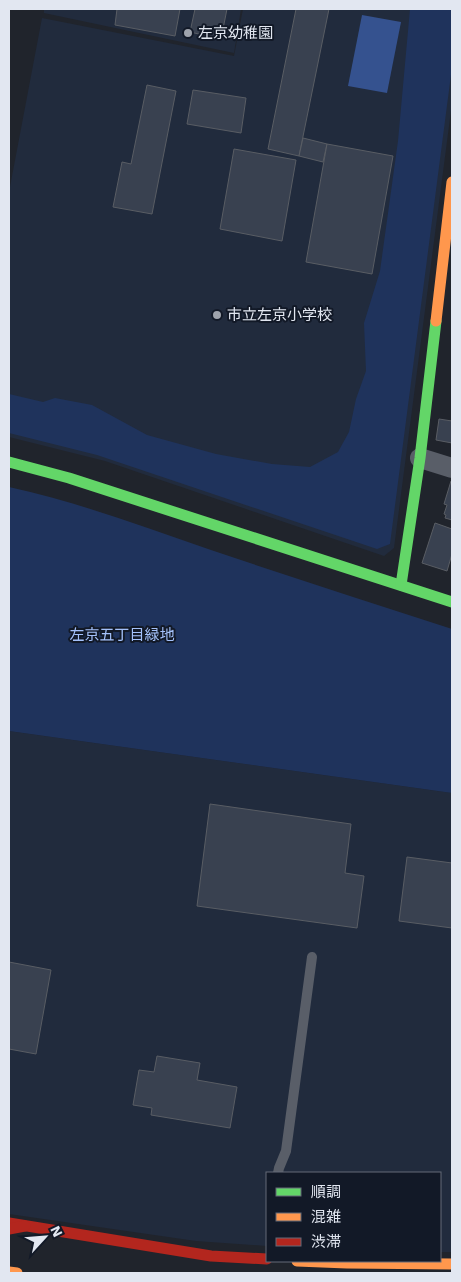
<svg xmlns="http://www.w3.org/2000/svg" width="461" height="1282" font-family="'Work Sans','Noto Sans JP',sans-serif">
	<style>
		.built { fill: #212b3d }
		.green { fill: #1f335c }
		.water { fill: #35528f }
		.building { fill: #394150; stroke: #595d64 }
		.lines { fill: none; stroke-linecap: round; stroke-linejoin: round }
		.lane { stroke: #595e68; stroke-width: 10 }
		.street { stroke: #595e68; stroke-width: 20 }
		.fast { stroke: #63d668; stroke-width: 11 }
		.slow { stroke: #ff974d; stroke-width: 11 }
		.jam { stroke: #b3261e; stroke-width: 11 }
		.poi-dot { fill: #9ea3ac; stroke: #121927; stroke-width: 2 }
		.labels { text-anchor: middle; stroke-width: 4; stroke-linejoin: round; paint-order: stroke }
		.poi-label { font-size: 15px; fill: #e2e7f1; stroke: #121927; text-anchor: start }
		.park-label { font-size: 15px; fill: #a4c1fa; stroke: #121927 }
	</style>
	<rect width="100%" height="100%" fill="#20242c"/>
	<g class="built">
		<polygon points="44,9 241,9 234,53 44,13"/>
		<polygon points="243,9 452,9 452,103 394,548 384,556 105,461 9,437 9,192 42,18 234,56"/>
		<polygon points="9,731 452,793 452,1252 440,1252 440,1173 267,1173 267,1246 196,1241 9,1214"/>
	</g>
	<g class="green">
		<polygon points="410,9 452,9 452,67 390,544 377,549 97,455 9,433 9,394 43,402 55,398 92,405 147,435 216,454 272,464 310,467 338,452 349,432 356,399 366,371 364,323 380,271 398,141"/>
		<path d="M9 487C78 502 144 527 211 550 291 577 372 603 452 629V793L9 731Z"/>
	</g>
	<polygon class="water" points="362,15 401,22 387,93 348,86"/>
	<g class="building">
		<polygon points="117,9 180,9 175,36 115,25"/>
		<polygon points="195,9 227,9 221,39 190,32"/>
		<polygon points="296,9 329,9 299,156 268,149"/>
		<polygon points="147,85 176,91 152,214 113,207 122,162 131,164"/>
		<polygon points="193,90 246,98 241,133 187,124"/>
		<polygon points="303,138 327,144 323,162 299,156"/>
		<polygon points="327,144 393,156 372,274 306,262"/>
		<polygon points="234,149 296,160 282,241 220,229"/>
		<polygon points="439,419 452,421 452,443 436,440"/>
		<polygon points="451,481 452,482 452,520 445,518 446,515 444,514 447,505 444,504"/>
		<polygon points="435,523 452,529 452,554 447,571 422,563"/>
		<polygon points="210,804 351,824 345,873 364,876 357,928 197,906"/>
		<polygon points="407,857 452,863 452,928 399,921"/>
		<polygon points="9,962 51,970 36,1054 9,1049"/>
		<polygon points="157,1056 200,1063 197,1080 237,1087 230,1128 151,1115 152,1108 133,1105 139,1070 154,1072"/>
	</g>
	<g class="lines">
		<polyline class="lane" points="278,1173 279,1168 286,1151 312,957"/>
		<polyline class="street" points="420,458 452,468"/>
		<g class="fast">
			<polyline points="9,462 69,478 452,602"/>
			<polyline points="401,585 420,458 436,321"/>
		</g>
		<g class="slow">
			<polyline points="436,321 452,182"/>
			<polyline points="297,1261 347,1263 452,1264"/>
			<polyline points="9,1272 17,1273"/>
		</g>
		<g class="jam">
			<polyline points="9,1223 211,1256 267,1259"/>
			<polyline points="9,1229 25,1226"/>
		</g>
	</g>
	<g class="poi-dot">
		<circle cx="188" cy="33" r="5"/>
		<circle cx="217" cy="315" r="5"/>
	</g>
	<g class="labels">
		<g class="poi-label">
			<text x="198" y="38">左京幼稚園</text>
			<text x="227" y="320">市立左京小学校</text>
		</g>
		<g class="park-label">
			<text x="122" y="640">左京五丁目緑地</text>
		</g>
	</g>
	<rect width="461" height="1282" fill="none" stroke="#e2e7f1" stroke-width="20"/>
	<rect x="266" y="1172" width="175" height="90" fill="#121927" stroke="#656b78"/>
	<rect x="276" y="1188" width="25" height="8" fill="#63d668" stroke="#656b78"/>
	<text x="311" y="1197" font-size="15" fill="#e2e7f1">順調</text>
	<rect x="276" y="1213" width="25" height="8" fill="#ff974d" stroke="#656b78"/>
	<text x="311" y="1222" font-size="15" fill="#e2e7f1">混雑</text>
	<rect x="276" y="1238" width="25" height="8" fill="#b3261e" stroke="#656b78"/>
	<text x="311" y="1247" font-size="15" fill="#e2e7f1">渋滞</text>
	<g transform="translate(45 1237) rotate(64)" stroke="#121927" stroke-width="4" paint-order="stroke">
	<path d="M0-4L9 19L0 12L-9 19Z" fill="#e2e7f1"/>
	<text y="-8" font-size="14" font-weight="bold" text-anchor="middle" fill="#e2e7f1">N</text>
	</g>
</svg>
